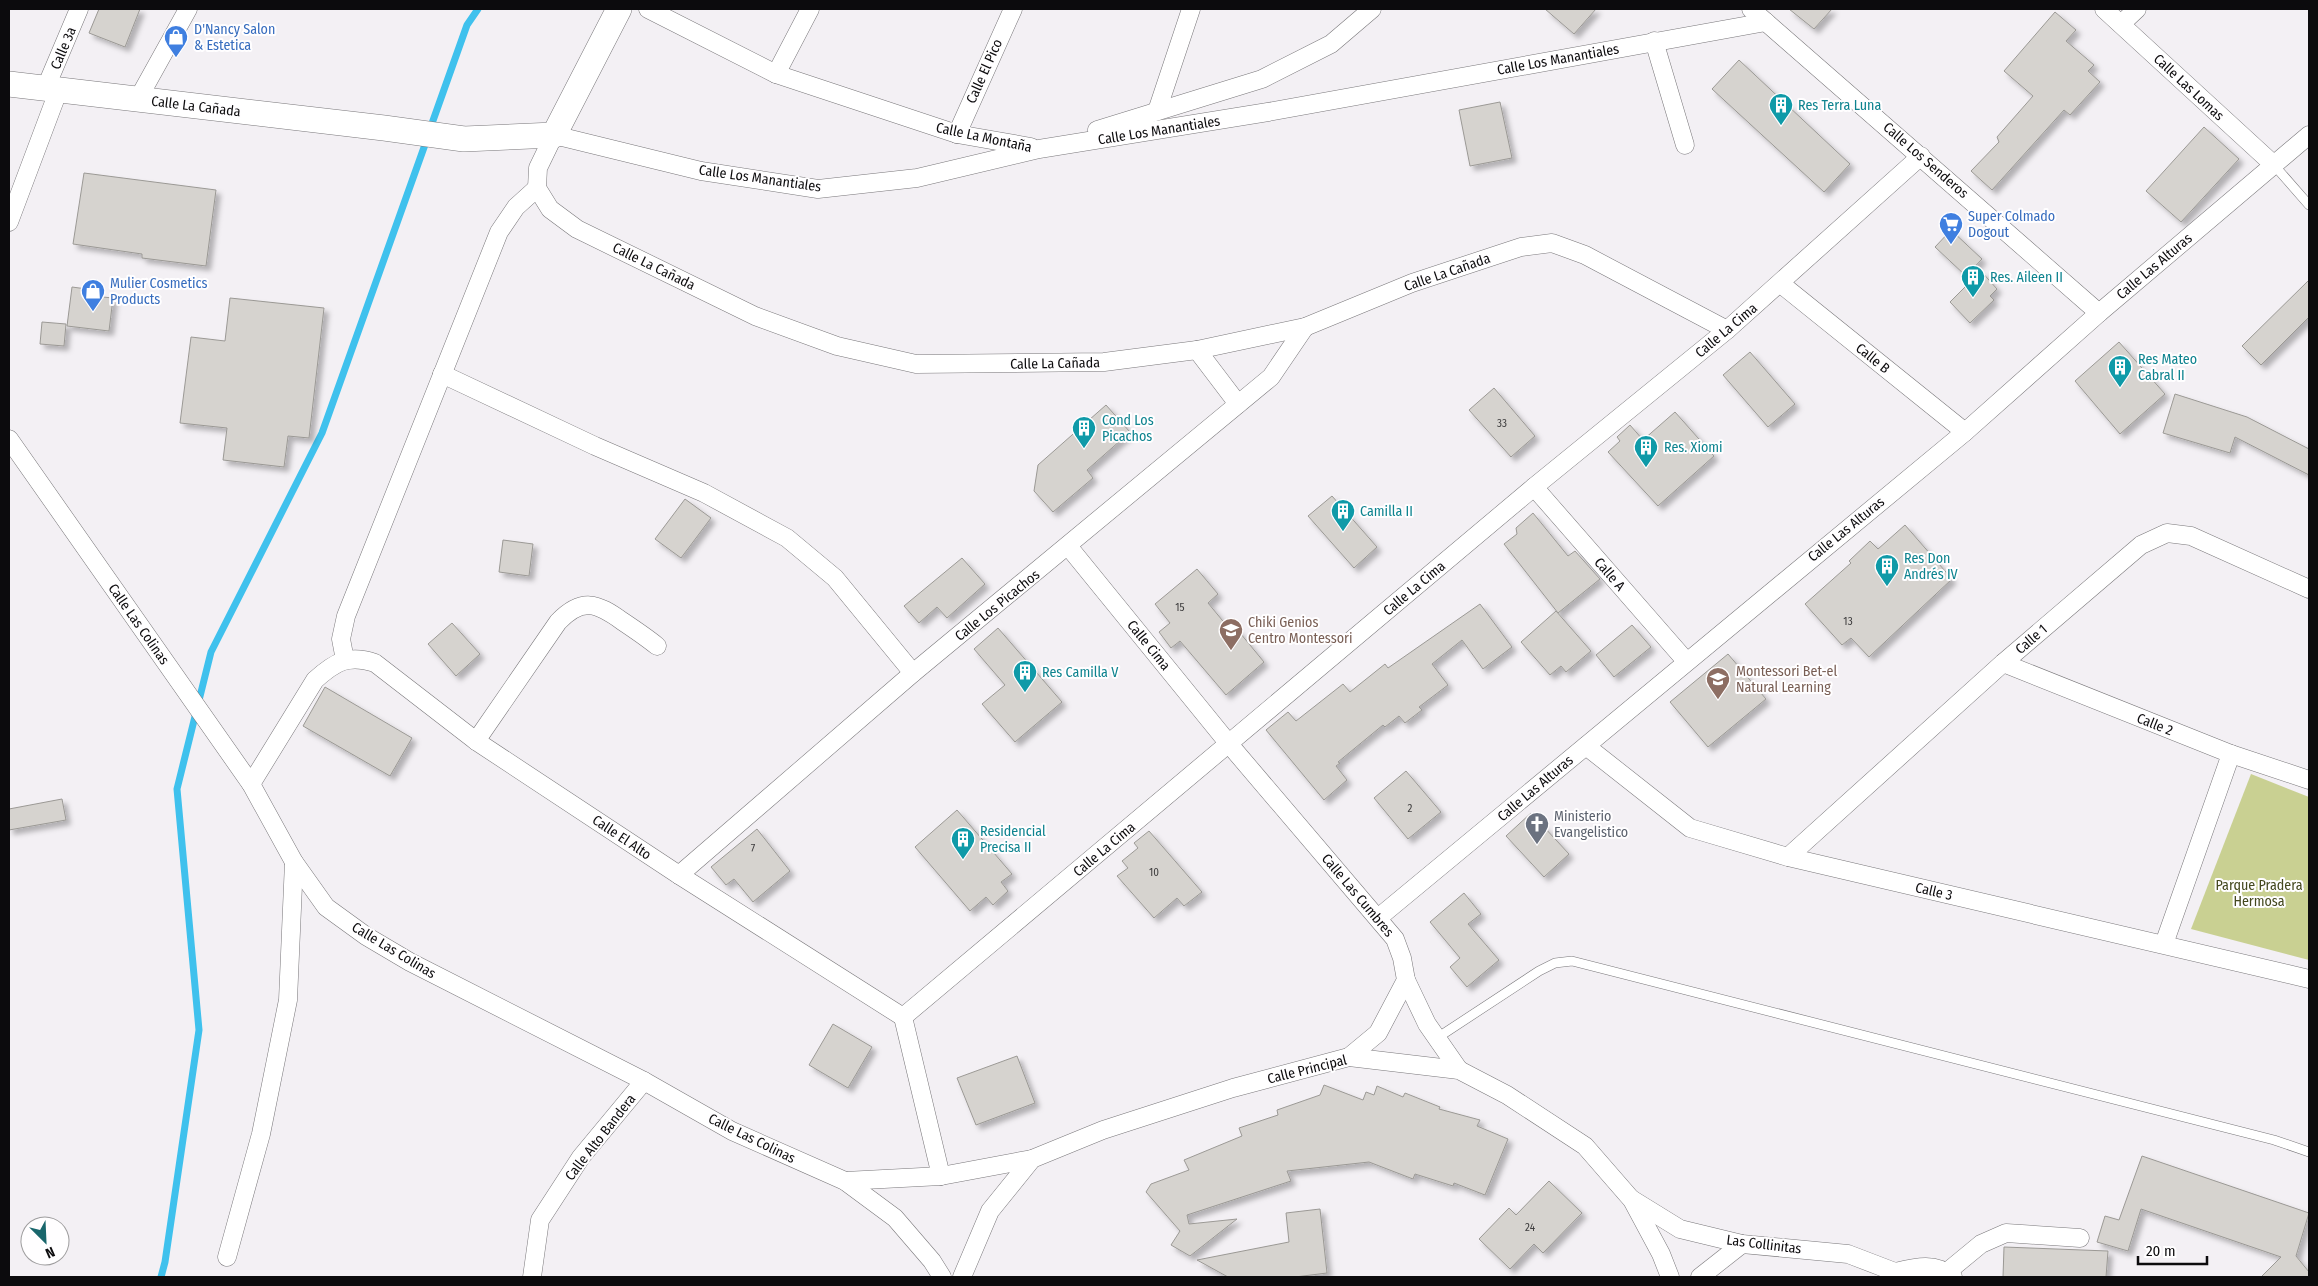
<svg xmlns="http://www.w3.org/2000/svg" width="2318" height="1286" font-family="'Fira Sans Condensed',sans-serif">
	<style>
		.green { fill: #c9d092 }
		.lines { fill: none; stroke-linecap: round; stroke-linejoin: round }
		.stream { stroke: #3fc1ed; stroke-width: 7 }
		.building { fill: #d6d3cf; stroke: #9b9995; filter: url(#shadow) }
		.service-casing { stroke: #79777a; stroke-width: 10 }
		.minor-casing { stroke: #79777a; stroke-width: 19 }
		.secondary-casing { stroke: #79777a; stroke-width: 26 }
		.service { stroke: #fff; stroke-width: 9 }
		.minor { stroke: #fff; stroke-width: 18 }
		.secondary { stroke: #fff; stroke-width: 25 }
		.labels { text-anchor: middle; stroke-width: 4; stroke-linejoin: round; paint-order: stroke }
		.number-label { font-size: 11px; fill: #3e3d3e }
		.shop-label { font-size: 14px; fill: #366cbe; stroke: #fffeff; text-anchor: start }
		.street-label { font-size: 14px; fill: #0c0b0d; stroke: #fffeff }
		.culture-label { font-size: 14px; fill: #0d838f; stroke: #fffeff; text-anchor: start }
		.education-label { font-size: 14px; fill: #785e54; stroke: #fffeff; text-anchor: start }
		.worship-label { font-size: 14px; fill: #5b616d; stroke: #fffeff; text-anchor: start }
		.park-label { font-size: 14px; fill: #44481e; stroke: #fffeff }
	</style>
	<defs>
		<filter id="shadow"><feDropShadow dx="4.5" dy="4.5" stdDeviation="2.5" flood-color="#0004"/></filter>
	</defs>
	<rect width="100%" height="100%" fill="#f3f0f4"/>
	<polygon class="green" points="2251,774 2309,797 2309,960 2191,929"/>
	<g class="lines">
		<g class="stream">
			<polyline points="430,129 467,25 478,9"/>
			<polyline points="161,1277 165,1262 199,1030 177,789 211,652 322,433 427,139"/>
		</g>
	</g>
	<g class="building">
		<polygon points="99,9 140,9 125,47 89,33"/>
		<polygon points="1545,9 1596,9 1574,34"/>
		<polygon points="1789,9 1832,9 1814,29"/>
		<polygon points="2055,12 2076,30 2066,41 2094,65 2088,71 2100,82 2070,115 2064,110 1992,190 1971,171 1999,142 1997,137 2033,96 2004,71"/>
		<polygon points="1739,60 1850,164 1824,192 1712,89"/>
		<polygon points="1500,102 1512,158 1470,166 1459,110"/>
		<polygon points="2204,127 2239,159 2181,222 2146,191"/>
		<polygon points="84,173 216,190 206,266 142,258 142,254 73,244"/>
		<polygon points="1951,230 1982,259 1966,276 1935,247"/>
		<polygon points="1981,271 1997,289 1990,296 1994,300 1970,323 1950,302"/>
		<polygon points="2309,280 2309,317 2261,365 2242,346"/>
		<polygon points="72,287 94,290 93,296 113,298 109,331 67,326"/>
		<polygon points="230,298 324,308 309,438 288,436 284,467 223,460 227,428 180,423 191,337 225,341"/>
		<polygon points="42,322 66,324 64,346 40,344"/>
		<polygon points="2119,342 2165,394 2120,434 2075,381"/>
		<polygon points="1750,352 1795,404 1768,427 1723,375"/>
		<polygon points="1494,388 1535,436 1511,457 1469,410"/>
		<polygon points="2175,394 2247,417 2309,449 2309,475 2235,437 2230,453 2163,433"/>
		<polygon points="1106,405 1130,432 1087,470 1093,478 1053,512 1034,491 1038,465"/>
		<polygon points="1675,412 1714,456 1658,506 1608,452 1620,441 1617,437 1630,425 1643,440"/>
		<polygon points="1332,496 1377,547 1354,568 1308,516"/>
		<polygon points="685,499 711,518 681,558 655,539"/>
		<polygon points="1533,513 1568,556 1575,551 1600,579 1558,613 1504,544 1517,534 1516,528"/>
		<polygon points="1905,525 1952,579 1869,657 1851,638 1842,645 1805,604 1851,563 1849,561 1870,541 1878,549"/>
		<polygon points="503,540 533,544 529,576 499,572"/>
		<polygon points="962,558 985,584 947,618 937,607 919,623 904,606"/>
		<polygon points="1197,569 1218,594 1208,603 1232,632 1236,628 1264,662 1226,695 1180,641 1171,648 1159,632 1170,623 1155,604"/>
		<polygon points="1480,604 1512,647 1483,669 1462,640 1432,664 1448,685 1419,707 1422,710 1405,723 1399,716 1385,727 1383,725 1338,762 1340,763 1336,766 1347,780 1324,800 1266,730 1288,712 1296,721 1343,684 1350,692 1385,664 1388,668"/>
		<polygon points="1556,611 1591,651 1566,672 1561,666 1550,675 1521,642"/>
		<polygon points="452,623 480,654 456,676 428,644"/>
		<polygon points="1632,625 1651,647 1614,677 1596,655"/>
		<polygon points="998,628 1062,702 1015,742 982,704 1005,685 974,649"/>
		<polygon points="1728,654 1766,699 1708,747 1670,702"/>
		<polygon points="325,687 412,738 390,776 303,726"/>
		<polygon points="1406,771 1441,812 1408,839 1374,798"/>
		<polygon points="62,799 66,820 9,830 9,809"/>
		<polygon points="957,810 1012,874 1001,882 1008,891 993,905 986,897 970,911 915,847"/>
		<polygon points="1531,813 1569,854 1544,877 1506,836"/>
		<polygon points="757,829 790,871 753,902 734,879 726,885 711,867"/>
		<polygon points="1149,831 1202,892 1184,906 1177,898 1154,918 1117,876 1128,868 1122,861 1138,848 1134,843"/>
		<polygon points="1464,893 1481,914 1468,924 1499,960 1467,987 1450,967 1460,958 1430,922"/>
		<polygon points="833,1024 872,1047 848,1088 809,1065"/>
		<polygon points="1017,1056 1035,1103 976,1125 957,1078"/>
		<polygon points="1324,1085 1363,1100 1366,1092 1374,1095 1377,1086 1403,1097 1405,1093 1440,1107 1439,1109 1480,1120 1477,1126 1508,1139 1485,1195 1454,1183 1453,1186 1415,1174 1413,1179 1369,1162 1287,1171 1291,1181 1187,1215 1189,1224 1237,1219 1190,1256 1171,1245 1180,1231 1146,1192 1151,1184 1189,1170 1184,1160 1242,1136 1239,1128 1278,1115 1277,1110 1320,1095"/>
		<polygon points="2142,1156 2309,1213 2296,1256 2309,1272 2309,1277 2261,1277 2281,1257 2141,1209 2128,1251 2097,1242 2105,1216 2119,1220"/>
		<polygon points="1549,1181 1582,1213 1543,1253 1534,1244 1510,1269 1479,1239 1509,1208 1516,1215"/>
		<polygon points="1320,1209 1327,1273 1295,1277 1228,1277 1197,1260 1289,1242 1286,1213"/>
		<polygon points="2004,1247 2108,1251 2106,1277 2003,1277"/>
	</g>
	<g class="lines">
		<g class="service-casing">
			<g id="service">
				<polyline points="2274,165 2309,205"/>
				<polyline points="1437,1038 1539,971 1555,963 1572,961 2274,1140 2309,1152"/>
			</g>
		</g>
		<g class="minor-casing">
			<g id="minor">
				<polyline points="648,9 776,74 957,134 1031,147"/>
				<polyline points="1751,9 2099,313"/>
				<polyline points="2104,9 2274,165"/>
				<polyline points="2121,24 2137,9"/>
				<polyline points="1654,41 1685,145"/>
				<polyline points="776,74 810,9"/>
				<polyline points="46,87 79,9"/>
				<polyline points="138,99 188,9"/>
				<polyline points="1157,111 1191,9"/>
				<polyline points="1097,130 1262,79 1331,44 1372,9"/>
				<polyline points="957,134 1013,9"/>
				<polyline points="9,222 59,89"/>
				<polyline points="1781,284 1965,432"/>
				<polyline points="1727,330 1585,255 1552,243 1521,247 1412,283 1305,327 1197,350 1104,362 916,364 837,346 755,316 577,229 550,209 537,188 538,168 554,135 701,171 818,189 917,178 1039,149 1268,112 1766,22"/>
				<polyline points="1197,350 1238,404"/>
				<polyline points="442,374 595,446 704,493 787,538 835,578 913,673"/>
				<polyline points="9,439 251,784 294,862 326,907 366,936 410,962 644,1081 732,1131 845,1181 895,1218 932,1261 942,1277"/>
				<polyline points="1534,487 1686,661"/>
				<polyline points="1068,546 1229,744 1395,939 1402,958 1406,980 1378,1033 1349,1057"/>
				<polyline points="345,660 341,639 346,616 499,232 516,207 537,188"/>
				<polyline points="2003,663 2231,754 2309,780"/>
				<path d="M476 741 558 622C582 597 597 603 622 621 634 629 646 637 657 646"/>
				<polyline points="1586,746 1690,828 1788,857 2309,979"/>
				<path d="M251 784 315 680C335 662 348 654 375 663L476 741 679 875 903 1017"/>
				<polyline points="1788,857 2003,663 2141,545 2167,533 2191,536 2309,589"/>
				<polyline points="679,875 913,673 1271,377 1305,327"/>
				<polyline points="1378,918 1965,432 2099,313 2309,135"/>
				<polyline points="2164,944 2231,754"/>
				<polyline points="1406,980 1427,1024 1459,1070"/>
				<polyline points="903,1017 1534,487 1727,330 1921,156"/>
				<polyline points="903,1017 941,1176"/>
				<polyline points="845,1181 941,1176 1032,1159"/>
				<polyline points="1633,1200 1680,1229 1742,1244 1848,1254 1895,1272 1900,1277"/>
				<polyline points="227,1257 261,1134 288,1000 294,862"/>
				<path d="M1895 1272C1916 1267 1935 1262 1953 1277"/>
				<polyline points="1947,1272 1981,1244 2006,1233 2080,1238"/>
				<polyline points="532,1277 540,1220 581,1157 644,1081"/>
				<polyline points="962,1277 990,1211 1032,1159 1103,1130 1233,1088 1349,1057 1459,1070 1507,1095 1585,1146 1632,1200 1661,1254 1670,1277"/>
				<polyline points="1700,1277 1742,1244"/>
			</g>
		</g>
		<g class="secondary-casing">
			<polyline id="secondary" points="9,84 384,128 464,139 554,135 619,9"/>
		</g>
		<use href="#service" class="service"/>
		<use href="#minor" class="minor"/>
		<use href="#secondary" class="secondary"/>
	</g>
	<defs>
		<g id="shop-pin" transform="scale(1.25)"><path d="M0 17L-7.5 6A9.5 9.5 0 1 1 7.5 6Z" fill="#3f7fe0" stroke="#fffeff"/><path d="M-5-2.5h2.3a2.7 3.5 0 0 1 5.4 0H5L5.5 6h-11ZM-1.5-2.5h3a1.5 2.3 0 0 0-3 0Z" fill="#fff"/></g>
		<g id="building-pin" transform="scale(1.25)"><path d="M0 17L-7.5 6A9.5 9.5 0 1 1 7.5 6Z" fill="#0f9aa8" stroke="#fffeff"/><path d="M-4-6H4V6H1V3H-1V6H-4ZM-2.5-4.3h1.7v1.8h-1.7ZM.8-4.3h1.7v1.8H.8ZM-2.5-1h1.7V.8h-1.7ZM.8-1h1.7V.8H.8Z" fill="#fff"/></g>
		<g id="supermarket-pin" transform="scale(1.25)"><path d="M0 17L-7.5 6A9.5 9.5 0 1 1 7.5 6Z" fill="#3f7fe0" stroke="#fffeff"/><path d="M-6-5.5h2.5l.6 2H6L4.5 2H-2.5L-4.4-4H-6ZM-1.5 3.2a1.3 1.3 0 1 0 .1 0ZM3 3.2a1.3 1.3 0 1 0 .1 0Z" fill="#fff"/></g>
		<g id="school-pin" transform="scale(1.25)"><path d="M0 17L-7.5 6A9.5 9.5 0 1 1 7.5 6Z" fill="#8d6e63" stroke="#fffeff"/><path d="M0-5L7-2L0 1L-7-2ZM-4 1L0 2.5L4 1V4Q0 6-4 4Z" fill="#fff"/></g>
		<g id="church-pin" transform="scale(1.25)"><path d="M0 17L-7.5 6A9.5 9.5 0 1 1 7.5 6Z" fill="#6b7280" stroke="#fffeff"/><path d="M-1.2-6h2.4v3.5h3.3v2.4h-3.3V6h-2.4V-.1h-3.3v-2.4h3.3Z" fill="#fff"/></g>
	</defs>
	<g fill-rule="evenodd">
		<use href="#shop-pin" x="176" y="37"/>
		<use href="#building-pin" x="1781" y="105"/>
		<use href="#supermarket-pin" x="1951" y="224"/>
		<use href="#building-pin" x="1973" y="277"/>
		<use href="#shop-pin" x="93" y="291"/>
		<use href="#building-pin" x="2120" y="367"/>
		<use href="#building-pin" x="1084" y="428"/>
		<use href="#building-pin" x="1646" y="447"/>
		<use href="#building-pin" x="1343" y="511"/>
		<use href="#building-pin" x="1887" y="566"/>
		<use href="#school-pin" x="1231" y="630"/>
		<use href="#building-pin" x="1025" y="672"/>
		<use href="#school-pin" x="1718" y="679"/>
		<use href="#church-pin" x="1537" y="824"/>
		<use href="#building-pin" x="963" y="839"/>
	</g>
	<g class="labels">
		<g class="number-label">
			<text x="1502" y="427">33</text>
			<text x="1180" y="611">15</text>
			<text x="1848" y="625">13</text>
			<text x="1410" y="812">2</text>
			<text x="753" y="852">7</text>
			<text x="1154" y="876">10</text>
			<text x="1530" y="1231">24</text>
		</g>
		<g class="shop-label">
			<text x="194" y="34">D'Nancy Salon<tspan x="194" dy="16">&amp; Estetica</tspan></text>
			<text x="1968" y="221">Super Colmado<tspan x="1968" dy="16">Dogout</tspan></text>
			<text x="110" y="288">Mulier Cosmetics<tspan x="110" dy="16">Products</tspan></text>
		</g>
		<g class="street-label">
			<text transform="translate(63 48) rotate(-67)" y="5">Calle 3a</text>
			<text transform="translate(1558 59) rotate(-10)" y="5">Calle Los Manantiales</text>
			<text transform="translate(984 71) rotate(-66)" y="5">Calle El Pico</text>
			<text transform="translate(2189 87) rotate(43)" y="5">Calle Las Lomas</text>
			<text transform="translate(196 106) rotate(7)" y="5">Calle La Cañada</text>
			<text transform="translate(1159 130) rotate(-9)" y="5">Calle Los Manantiales</text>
			<text transform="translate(984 137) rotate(12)" y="5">Calle La Montaña</text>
			<text transform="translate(1926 160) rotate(41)" y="5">Calle Los Senderos</text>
			<text transform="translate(760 178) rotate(8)" y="5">Calle Los Manantiales</text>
			<text transform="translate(654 266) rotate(26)" y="5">Calle La Cañada</text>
			<text transform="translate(2154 266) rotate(-40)" y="5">Calle Las Alturas</text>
			<text transform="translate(1447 272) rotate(-19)" y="5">Calle La Cañada</text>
			<text transform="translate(1726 330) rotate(-40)" y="5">Calle La Cima</text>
			<text transform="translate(1873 358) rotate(39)" y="5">Calle B</text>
			<text transform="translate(1055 363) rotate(-1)" y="5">Calle La Cañada</text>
			<text transform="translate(1846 529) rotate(-39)" y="5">Calle Las Alturas</text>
			<text transform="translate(1610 574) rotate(49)" y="5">Calle A</text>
			<text transform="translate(1414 588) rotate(-40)" y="5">Calle La Cima</text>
			<text transform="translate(997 605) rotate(-39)" y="5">Calle Los Picachos</text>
			<text transform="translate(139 624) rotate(55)" y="5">Calle Las Colinas</text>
			<text transform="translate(2031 639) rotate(-41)" y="5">Calle 1</text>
			<text transform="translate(1149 645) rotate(51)" y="5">Calle Cima</text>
			<text transform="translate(2155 724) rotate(22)" y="5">Calle 2</text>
			<text transform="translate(1535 788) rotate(-40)" y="5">Calle Las Alturas</text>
			<text transform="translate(622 837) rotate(34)" y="5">Calle El Alto</text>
			<text transform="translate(1104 849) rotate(-40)" y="5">Calle La Cima</text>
			<text transform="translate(1934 891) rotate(13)" y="5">Calle 3</text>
			<text transform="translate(1358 895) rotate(50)" y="5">Calle Las Cumbres</text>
			<text transform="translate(394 950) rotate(31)" y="5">Calle Las Colinas</text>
			<text transform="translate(1307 1069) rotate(-14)" y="5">Calle Principal</text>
			<text transform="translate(600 1137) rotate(-52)" y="5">Calle Alto Bandera</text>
			<text transform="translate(752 1138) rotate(26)" y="5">Calle Las Colinas</text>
			<text transform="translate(1764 1244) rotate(7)" y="5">Las Collinitas</text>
		</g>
		<g class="culture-label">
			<text x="1798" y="110">Res Terra Luna</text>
			<text x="1990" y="282">Res. Aileen II</text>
			<text x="2138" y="364">Res Mateo<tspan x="2138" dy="16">Cabral II</tspan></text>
			<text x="1102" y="425">Cond Los<tspan x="1102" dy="16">Picachos</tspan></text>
			<text x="1664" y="452">Res. Xiomi</text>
			<text x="1360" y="516">Camilla II</text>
			<text x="1904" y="563">Res Don<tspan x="1904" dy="16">Andrés IV</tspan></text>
			<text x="1042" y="677">Res Camilla V</text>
			<text x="980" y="836">Residencial<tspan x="980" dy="16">Precisa II</tspan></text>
		</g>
		<g class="education-label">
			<text x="1248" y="627">Chiki Genios<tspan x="1248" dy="16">Centro Montessori</tspan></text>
			<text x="1736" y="676">Montessori Bet-el<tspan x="1736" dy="16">Natural Learning</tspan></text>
		</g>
		<g class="worship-label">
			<text x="1554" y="821">Ministerio<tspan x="1554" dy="16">Evangelistico</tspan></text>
		</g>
		<g class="park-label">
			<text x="2259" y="890">Parque Pradera<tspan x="2259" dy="16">Hermosa</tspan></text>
		</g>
	</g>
	<rect width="2318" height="1286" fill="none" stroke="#0c0b0d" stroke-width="20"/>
	<g transform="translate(45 1241) rotate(156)"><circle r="24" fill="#fffeff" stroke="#9e9d9e"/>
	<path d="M0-4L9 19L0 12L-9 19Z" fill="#19666c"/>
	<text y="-8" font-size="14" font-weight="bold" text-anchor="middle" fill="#0c0b0d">N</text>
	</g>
	<path d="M2138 1256v8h69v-8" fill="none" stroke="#0c0b0d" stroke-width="2.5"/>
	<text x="2146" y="1256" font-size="15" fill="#0c0b0d" stroke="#fffeff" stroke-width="4" paint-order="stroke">20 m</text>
</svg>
